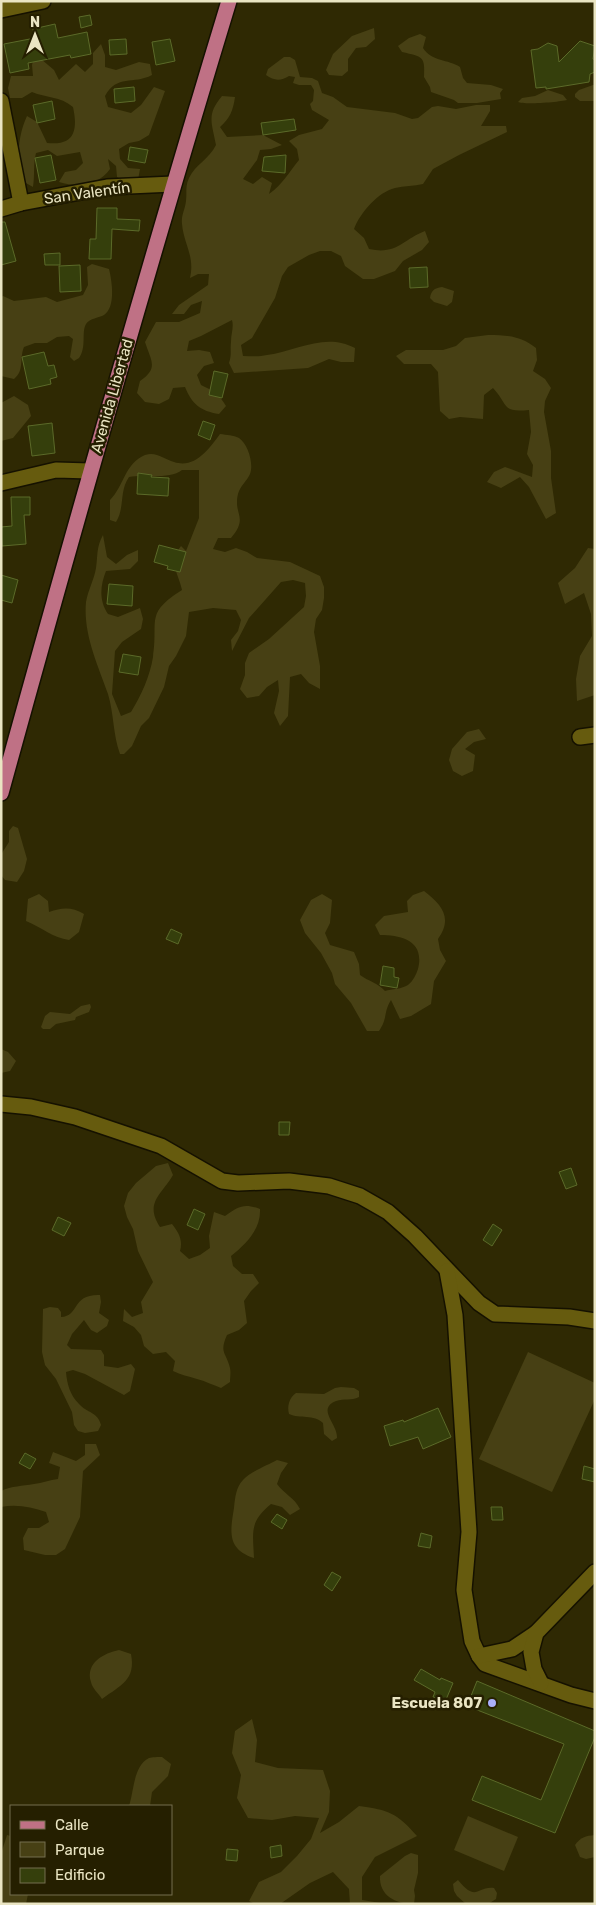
<svg xmlns="http://www.w3.org/2000/svg" width="596" height="1905" font-family="Rubik,sans-serif">
	<style>
		.green { fill: #474014 }
		.building { fill: #353f0c; stroke: #5b6a29 }
		.lines { fill: none; stroke-linecap: round; stroke-linejoin: round }
		.minor-casing { stroke: #151100; stroke-width: 18 }
		.major-casing { stroke: #151100; stroke-width: 18 }
		.minor { stroke: #665b0e; stroke-width: 15 }
		.major { stroke: #bf7185; stroke-width: 15 }
		.poi-dot { fill: #aab0fb; stroke: #251f00; stroke-width: 2 }
		.labels { text-anchor: middle; stroke-width: 5; stroke-linejoin: round; paint-order: stroke }
		.street-label { font-size: 15px; fill: #eae5c3; stroke: #251f00 }
		.poi-label { font-size: 15px; font-weight: bold; fill: #eae5c3; stroke: #251f00; text-anchor: end }
	</style>
	<rect width="100%" height="100%" fill="#2f2903"/>
	<g class="green">
		<polygon points="374,28 375,39 366,47 356,48 348,59 348,71 342,76 329,75 326,70 333,54 352,36"/>
		<path d="M420 34 426 37 423 48C432 62 448 59 460 67L463 78 467 83 491 85 503 89 500 93 501 99 477 103H458L454 100 431 92 430 87 424 77C425 56 423 57 402 52L398 46 409 38Z"/>
		<path d="M101 44 105 55V67L116 70 139 62 150 64 152 75C133 85 117 74 105 96L108 107 131 113 141 105 154 87 165 91 149 135 139 141 129 143 119 149 120 159 128 168 140 169 138 180 127 183 117 177 116 166 108 159 110 169C98 186 78 188 59 182L65 172 76 170 83 163 80 152 57 156 48 150 36 153C33 164 35 175 33 187L24 182C23 174 19 166 19 158 18 144 21 129 27 116L37 122 47 143C75 146 78 130 73 107 60 96 46 98 32 92L22 98H10L8 88 11 76H33L32 65 35 54 54 70 59 80 76 64 85 72 93 64V53Z"/>
		<path d="M284 57H290L295 60 300 77 312 78 318 81 322 93 333 97 347 107 395 113 412 119 418 118 432 107 438 106 456 109 476 105H490V111L481 126H506L507 132 459 155 433 169 423 184C414 186 404 186 395 188 378 192 360 213 354 229L364 238 369 249C397 255 402 240 425 231L429 242 422 250 403 261 395 271 374 279H363L345 266 341 256 331 251H320L309 255 288 267 282 276 275 298 252 338 241 345 243 356C251 356 259 357 267 355 297 351 325 332 355 348L354 362H341L329 359 308 368 234 373 229 363C232 353 230 351 231 342 231 333 234 328 232 320L201 336 189 341 187 351 199 350 210 352 214 363 204 366 197 375 201 385C212 390 220 395 226 406L219 414C200 411 192 404 185 387L173 388 169 399 159 404 145 402 137 393 140 381C159 368 151 361 145 342L156 322H179L200 313 202 301 191 305 184 314H172L179 305 208 285 209 274H198L190 278C195 256 184 245 182 224 181 215 185 210 186 201 187 193 185 186 189 178 195 165 209 159 216 145 212 123 206 115 222 96L235 97C233 111 230 118 220 127L227 137 263 135 282 145 271 149 260 150 257 160 243 179 253 184 262 177 272 183 269 194C283 184 289 172 299 160L297 149 289 141 299 135 322 129 329 120 312 110 310 104 313 101 314 90 311 85H299L293 83 295 77 289 76C281 81 274 81 266 75L268 69Z"/>
		<polygon points="593,85 595,85 595,101 580,101 575,97 575,94 579,90"/>
		<path d="M548 90 563 95 567 100C560 102 524 105 518 102L522 98 535 96Z"/>
		<path d="M92 264 109 269C112 281 116 307 104 315 99 318 90 318 86 324 81 333 87 347 79 358L74 361 70 357 73 339 69 336 57 337 47 343H35L24 347C19 359 25 370 14 379L1 376V297L3 296 14 301 46 297 57 302 83 295 88 285 87 267Z"/>
		<path d="M442 287 454 291 452 302 447 306 434 302 430 298C431 291 434 288 442 287Z"/>
		<path d="M488 335C507 335 521 336 536 348L537 360 533 371 545 379 551 388 545 401 544 412 551 451V478L556 513 546 519 529 487 520 477 501 488 487 482 494 472 505 467 532 477 533 465 527 454 531 432 529 410C501 413 509 405 493 388L484 395 483 419 460 417 449 419 440 411 438 372 431 364H404L396 356 406 350H443L456 346 465 338Z"/>
		<polygon points="14,396 28,405 31,416 13,438 1,441 1,403"/>
		<path d="M220 434C227 435 233 435 239 438 248 444 254 464 250 474 247 481 240 486 238 494 233 515 249 517 231 538H218L213 549 225 552 236 548 247 552 257 558 290 562 320 576 324 587V598L322 610 316 619 314 632 320 666V689L309 683 301 674 290 677 288 716 280 726 274 713 279 691 278 680 267 687 259 696 247 698 240 689 245 675V663L249 653 269 639 304 607 306 596 305 583 293 580 281 582 249 618 232 651 231 640 238 631 241 620 236 610 213 608 189 612 186 636 176 656 169 666 164 687 149 718 141 726 132 746 124 754H120C113 735 114 714 108 694 98 665 83 634 86 602 88 590 94 580 96 568 98 555 96 548 103 535L107 557 116 564 127 555 138 550V561L130 569 106 571C100 586 99 601 108 614L118 617 140 608 143 619 141 629 122 642 115 651 112 694 121 716 131 712C141 696 150 676 153 657 159 620 144 614 182 590 178 572 168 563 181 546L186 551 199 518V470H182C170 480 144 474 129 477 119 491 125 508 116 522L110 520V500C124 486 125 463 145 455 156 451 164 459 174 462 195 469 209 449 220 434Z"/>
		<polygon points="588,548 595,549 595,695 577,701 576,679 580,656 592,636 591,614 584,593 565,604 558,583 575,568"/>
		<polygon points="479,729 486,739 474,742 465,749 475,755 473,771 462,776 453,771 449,760 452,749 467,732"/>
		<polygon points="13,826 18,828 27,859 24,871 17,882 5,880 1,875 2,853 9,842 9,831"/>
		<path d="M424 891C442 905 453 918 438 939L440 950 446 961 434 981 431 1004 411 1016 400 1019 391 1000C383 1013 388 1018 379 1031H367L351 1003 335 984 332 973 321 953 305 933 300 920 311 900 322 894 332 900 330 923 325 933 330 945 354 952 359 964 360 975C368 981 378 983 385 991 392 989 402 989 408 985 413 981 416 975 418 969 425 941 402 935 380 935L375 925 384 916 408 912 407 901 413 895Z"/>
		<path d="M39 894 48 901 49 912C63 907 72 907 84 914L79 932 69 940C53 938 41 927 26 921L28 899Z"/>
		<polygon points="90,1004 91,1007 89,1012 76,1017 75,1020 56,1024 50,1029 43,1029 41,1027 45,1016 50,1012 70,1014 81,1006"/>
		<polygon points="1,1049 8,1052 16,1061 10,1071 1,1073"/>
		<path d="M168 1163 173 1175C162 1194 144 1203 160 1227L172 1224C179 1233 183 1240 180 1251L189 1259 200 1255 210 1248 209 1236 214 1212 225 1216C239 1206 244 1203 260 1209 261 1229 246 1244 231 1256L233 1266 242 1274H253L259 1283 251 1291 244 1301 247 1323 239 1330 227 1335C219 1353 226 1352 230 1368 231 1372 230 1378 230 1382L221 1388C213 1385 205 1381 197 1379 188 1376 181 1375 173 1371L175 1361 166 1352 153 1354 144 1346 141 1335 134 1327 123 1321 124 1309 132 1317 143 1313 141 1302 153 1282 138 1251 133 1229 127 1217 124 1206 128 1193 136 1183 156 1166Z"/>
		<path d="M100 1295 101 1302 99 1313 109 1320 107 1326 97 1333 91 1330 84 1320 72 1334 67 1345 71 1349 101 1350 104 1355V1366L118 1368 131 1364 135 1369 130 1391 124 1395 85 1374 73 1370 66 1372C67 1384 70 1395 79 1404 87 1413 98 1412 101 1425L98 1431 85 1433 78 1431 74 1425 72 1412 56 1379 45 1365 42 1352 43 1309 50 1307 58 1308 61 1312V1317C80 1316 71 1294 100 1295Z"/>
		<polygon points="528,1352 595,1383 595,1399 552,1492 479,1459"/>
		<path d="M341 1387 354 1388 359 1391V1397C351 1401 344 1398 336 1401 316 1409 338 1424 337 1438L332 1441 324 1434 323 1423C314 1414 300 1419 289 1414 287 1406 289 1398 296 1393L324 1394 335 1388Z"/>
		<path d="M85 1444H96L100 1455 83 1471 80 1517 65 1549 56 1555H45L24 1550 23 1538 28 1528H39L49 1522 46 1512C31 1507 17 1504 1 1507V1491C12 1486 22 1486 34 1484 42 1483 50 1480 58 1479L60 1467 49 1463 53 1452 76 1461 85 1455Z"/>
		<path d="M277 1460 288 1463 281 1473 277 1484C285 1495 294 1497 300 1509L290 1515 282 1507 271 1504C249 1522 253 1532 254 1558 227 1549 230 1532 234 1508 235 1498 236 1487 243 1480 250 1472 268 1465 277 1460Z"/>
		<path d="M119 1650 131 1654C136 1680 121 1685 102 1699 99 1694 92 1688 91 1682 85 1663 104 1653 119 1650Z"/>
		<path d="M252 1719 257 1740 255 1762 278 1768 323 1770 330 1791 329 1812 320 1833 339 1822 359 1806C389 1810 397 1813 417 1836L375 1857 362 1877V1900L387 1904H350L349 1889 333 1872 310 1883 280 1904H255L249 1901 259 1882 281 1872 297 1856 311 1839 319 1818 295 1816 272 1820 248 1818 237 1798 241 1775 232 1753 235 1731Z"/>
		<path d="M162 1757 171 1764 168 1776 152 1792 150 1806H129C134 1792 133 1766 149 1758 152 1757 158 1757 162 1757Z"/>
		<polygon points="468,1816 518,1837 504,1871 454,1850"/>
		<polygon points="7,1835 11,1836 11,1894 28,1894 26,1904 1,1904 1,1854"/>
		<path d="M595 1835V1857L586 1859 580 1857 575 1845C581 1837 585 1836 595 1835Z"/>
		<path d="M411 1853 418 1855V1873L414 1890 415 1896 414 1904C396 1904 379 1896 380 1876L405 1856Z"/>
		<path d="M458 1880C477 1903 476 1886 494 1888L497 1893 496 1899 488 1904H466L457 1896 454 1891 453 1884Z"/>
	</g>
	<g class="building">
		<polygon points="90,15 92,25 81,28 79,17"/>
		<polygon points="55,24 58,38 87,32 91,54 71,58 70,55 28,63 29,69 10,73 4,44 35,38 33,29"/>
		<polygon points="126,39 127,54 110,55 109,40"/>
		<polygon points="170,39 175,61 156,65 152,42"/>
		<polygon points="580,41 595,46 593,59 595,60 595,72 590,74 589,82 546,89 546,87 536,88 531,50 538,49 548,43 557,46 559,62"/>
		<polygon points="134,87 135,101 115,103 114,89"/>
		<polygon points="52,101 55,119 37,123 33,105"/>
		<polygon points="294,119 296,130 263,135 261,123"/>
		<polygon points="130,147 148,150 145,163 128,160"/>
		<polygon points="51,155 56,180 40,183 35,158"/>
		<polygon points="286,155 285,173 262,171 264,157"/>
		<polygon points="97,208 117,208 117,219 140,220 139,231 112,229 111,259 89,259 90,239 96,239"/>
		<polygon points="1,222 5,222 16,261 1,265"/>
		<polygon points="60,253 60,265 45,265 44,254"/>
		<polygon points="80,265 81,291 60,292 59,266"/>
		<polygon points="427,267 428,287 410,288 409,268"/>
		<polygon points="44,352 48,366 54,365 57,377 50,379 51,384 29,389 22,357"/>
		<polygon points="214,371 228,374 222,398 209,395"/>
		<polygon points="203,421 215,425 210,440 198,435"/>
		<polygon points="52,423 55,453 32,456 28,426"/>
		<polygon points="138,473 152,475 151,477 169,478 168,496 137,494"/>
		<polygon points="11,497 30,497 30,515 24,515 26,544 2,546 1,527 12,526"/>
		<polygon points="159,545 186,552 180,572 167,569 168,566 154,562"/>
		<polygon points="1,575 18,580 12,603 1,600"/>
		<polygon points="109,584 133,586 132,606 107,604"/>
		<polygon points="123,654 141,657 138,675 119,672"/>
		<polygon points="171,929 182,934 178,944 166,939"/>
		<polygon points="383,966 394,968 394,977 399,978 397,988 380,985"/>
		<polygon points="279,1122 290,1122 289,1135 279,1135"/>
		<polygon points="571,1168 577,1185 566,1189 559,1172"/>
		<polygon points="194,1209 205,1214 198,1230 187,1225"/>
		<polygon points="58,1217 71,1223 64,1236 52,1230"/>
		<polygon points="493,1224 502,1230 492,1246 483,1240"/>
		<polygon points="438,1408 451,1437 423,1449 418,1437 390,1446 384,1426 403,1420 404,1422"/>
		<polygon points="25,1453 36,1459 30,1469 19,1463"/>
		<polygon points="584,1466 595,1469 595,1482 582,1479"/>
		<polygon points="491,1507 502,1507 503,1520 492,1520"/>
		<polygon points="277,1514 287,1520 282,1529 271,1522"/>
		<polygon points="421,1533 432,1536 430,1548 418,1546"/>
		<polygon points="332,1572 341,1577 332,1591 324,1585"/>
		<polygon points="421,1669 440,1680 441,1678 453,1683 445,1702 433,1697 435,1692 414,1680"/>
		<polygon points="477,1681 595,1731 595,1737 555,1833 472,1800 482,1776 541,1800 564,1744 467,1706"/>
		<polygon points="281,1845 282,1856 271,1858 270,1847"/>
		<polygon points="227,1849 238,1850 237,1861 226,1860"/>
	</g>
	<g class="lines">
		<g class="minor-casing">
			<g id="minor">
				<polyline points="1,10 43,1"/>
				<polyline points="1,101 21,203"/>
				<polyline points="1,209 21,203 107,187 173,184"/>
				<polyline points="1,483 56,470 90,471"/>
				<polyline points="580,737 595,735"/>
				<polyline points="1,1104 31,1107 75,1117 161,1146 222,1181 238,1183 289,1181 329,1186 360,1196 388,1212 415,1236 479,1303 495,1314 569,1317 595,1321"/>
				<polyline points="447,1271 455,1315 469,1532 464,1590 472,1641 479,1656 485,1664 571,1695 595,1701"/>
				<polyline points="479,1656 512,1649 536,1633"/>
				<polyline points="541,1683 534,1669 531,1652 536,1633 595,1572"/>
			</g>
		</g>
		<g class="major-casing">
			<path id="major" d="M1 793C74 528 149 264 229 1"/>
		</g>
		<use href="#minor" class="minor"/>
		<use href="#major" class="major"/>
	</g>
	<circle class="poi-dot" cx="492" cy="1703" r="5"/>
	<g class="labels">
		<g class="street-label">
			<text transform="translate(87 193) rotate(-8)" y="5">San Valentín</text>
			<text transform="translate(112 396) rotate(-74)" y="5">Avenida Libertad</text>
		</g>
		<g class="poi-label">
			<text x="482" y="1708">Escuela 807</text>
		</g>
	</g>
	<rect width="596" height="1905" fill="none" stroke="#eae5c3" stroke-width="5"/>
	<rect x="10" y="1805" width="162" height="90" fill="#251f00" stroke="#746e4e"/>
	<rect x="20" y="1821" width="25" height="8" fill="#bf7185" stroke="#746e4e"/>
	<text x="55" y="1830" font-size="15" fill="#eae5c3">Calle</text>
	<rect x="20" y="1842" width="25" height="15" fill="#474014" stroke="#746e4e"/>
	<text x="55" y="1855" font-size="15" fill="#eae5c3">Parque</text>
	<rect x="20" y="1868" width="25" height="15" fill="#353f0c" stroke="#746e4e"/>
	<text x="55" y="1880" font-size="15" fill="#eae5c3">Edificio</text>
	<g transform="translate(35 35)" stroke="#251f00" stroke-width="4" paint-order="stroke">
	<path d="M0-4L9 19L0 12L-9 19Z" fill="#eae5c3"/>
	<text y="-8" font-size="14" font-weight="bold" text-anchor="middle" fill="#eae5c3">N</text>
	</g>
</svg>
